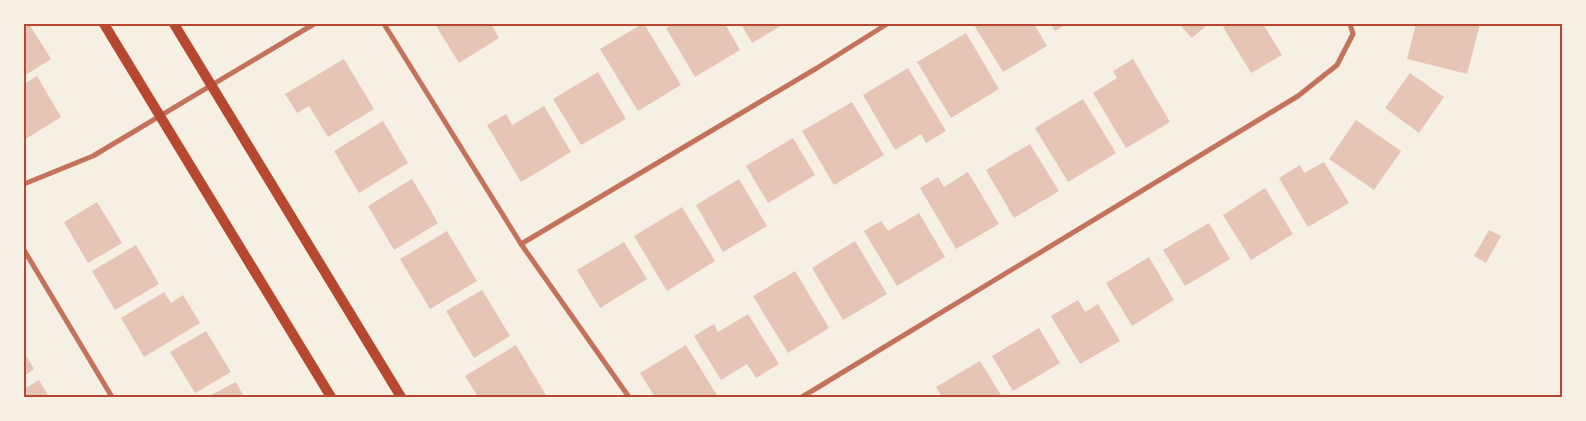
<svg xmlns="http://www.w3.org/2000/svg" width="1586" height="421" font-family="Overpass,sans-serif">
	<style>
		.building { fill: #e6c5b7 }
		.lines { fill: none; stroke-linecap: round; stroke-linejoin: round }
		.minor { stroke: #c5725c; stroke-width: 5 }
		.secondary { stroke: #b5482f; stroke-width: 10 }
		.neatline { fill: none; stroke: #b5482f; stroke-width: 2 }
	</style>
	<rect width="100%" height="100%" fill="#f6efe4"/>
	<g class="building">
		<polygon points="24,24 29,24 51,59 24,76"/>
		<polygon points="435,24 491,24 499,38 459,63"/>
		<polygon points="642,24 644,24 681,85 638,111 600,49"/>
		<polygon points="673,24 725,24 740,50 695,77 666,28"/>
		<polygon points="741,24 784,24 752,43"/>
		<polygon points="976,24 1034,24 1047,46 1003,72 974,25"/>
		<polygon points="1051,24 1067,24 1055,31"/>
		<polygon points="1179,24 1208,24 1192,38"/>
		<polygon points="1229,24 1263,24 1282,55 1251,73 1223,27"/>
		<polygon points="1416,24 1480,24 1467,74 1407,59"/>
		<polygon points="966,33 999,89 951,118 917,62"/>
		<polygon points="344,59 374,109 328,137 309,106 297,113 285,94"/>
		<polygon points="1133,59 1170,122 1126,148 1093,93 1117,78 1113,71"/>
		<polygon points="908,68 946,131 926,143 921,134 895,150 863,95"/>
		<polygon points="598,72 626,119 581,145 553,99"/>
		<polygon points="1410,73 1444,97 1419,133 1385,108"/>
		<polygon points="37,76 61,117 24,140 24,84"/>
		<polygon points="1083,99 1116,153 1068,182 1035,128"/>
		<polygon points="852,102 884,155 834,185 802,131"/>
		<polygon points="544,106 571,152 521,182 487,125 506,114 512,125"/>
		<polygon points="1356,120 1401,151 1374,190 1329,159"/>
		<polygon points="383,121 408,163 359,193 334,151"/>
		<polygon points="793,138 815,175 768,203 746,166"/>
		<polygon points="1030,144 1059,191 1014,218 986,170"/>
		<polygon points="1324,162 1349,203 1308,227 1279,178 1300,165 1304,173"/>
		<polygon points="968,172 999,224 956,249 920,188 938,177 944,187"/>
		<polygon points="412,179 438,223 394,250 368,206"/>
		<polygon points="739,179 767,226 723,252 696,205"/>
		<polygon points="1265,188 1293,234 1251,260 1223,215"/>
		<polygon points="97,202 122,243 88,263 64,222"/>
		<polygon points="682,207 715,261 667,291 634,236"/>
		<polygon points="919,213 945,257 897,286 864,231 881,221 888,231"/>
		<polygon points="1209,223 1230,259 1185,286 1163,250"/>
		<polygon points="1489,230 1501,236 1486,263 1474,256"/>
		<polygon points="447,231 477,281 430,309 400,259"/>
		<polygon points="855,241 887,294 843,320 812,268"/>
		<polygon points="624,242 647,279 600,308 577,270"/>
		<polygon points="136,245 159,284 115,310 92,271"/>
		<polygon points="1149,257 1174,300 1132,326 1106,283"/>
		<polygon points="795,271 829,328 788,353 753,296"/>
		<polygon points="482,290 510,336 474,358 446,311"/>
		<polygon points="164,292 171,303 183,295 200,323 144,357 121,318"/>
		<polygon points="1078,300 1085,312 1098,304 1120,341 1080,364 1051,316"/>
		<polygon points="748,314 779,364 756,378 747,364 721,380 694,336 714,324 718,332"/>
		<polygon points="1039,328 1060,363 1013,391 992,356"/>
		<polygon points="206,331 231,372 195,393 170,352"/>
		<polygon points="516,345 546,395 543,397 478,397 465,376"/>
		<polygon points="686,345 718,397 655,397 640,373"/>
		<polygon points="24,352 34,369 24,376"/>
		<polygon points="980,361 1002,397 942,397 936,387"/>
		<polygon points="39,380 49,397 24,397 24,389"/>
		<polygon points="236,382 244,397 207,397"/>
	</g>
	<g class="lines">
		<g class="minor">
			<polyline points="384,24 521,244 629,397"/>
			<polyline points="24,184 93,156 314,24"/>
			<polyline points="521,244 817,68 887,24"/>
			<polyline points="24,250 112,397"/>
			<polyline points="802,397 1298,96 1337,65 1353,34 1350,24"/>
		</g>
		<g class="secondary">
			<polyline points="104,24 331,397"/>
			<polyline points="174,24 401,397"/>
		</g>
	</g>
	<rect width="1586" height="421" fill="none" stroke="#f6efe4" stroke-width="50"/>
	<rect x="25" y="25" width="1536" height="371" class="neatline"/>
</svg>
